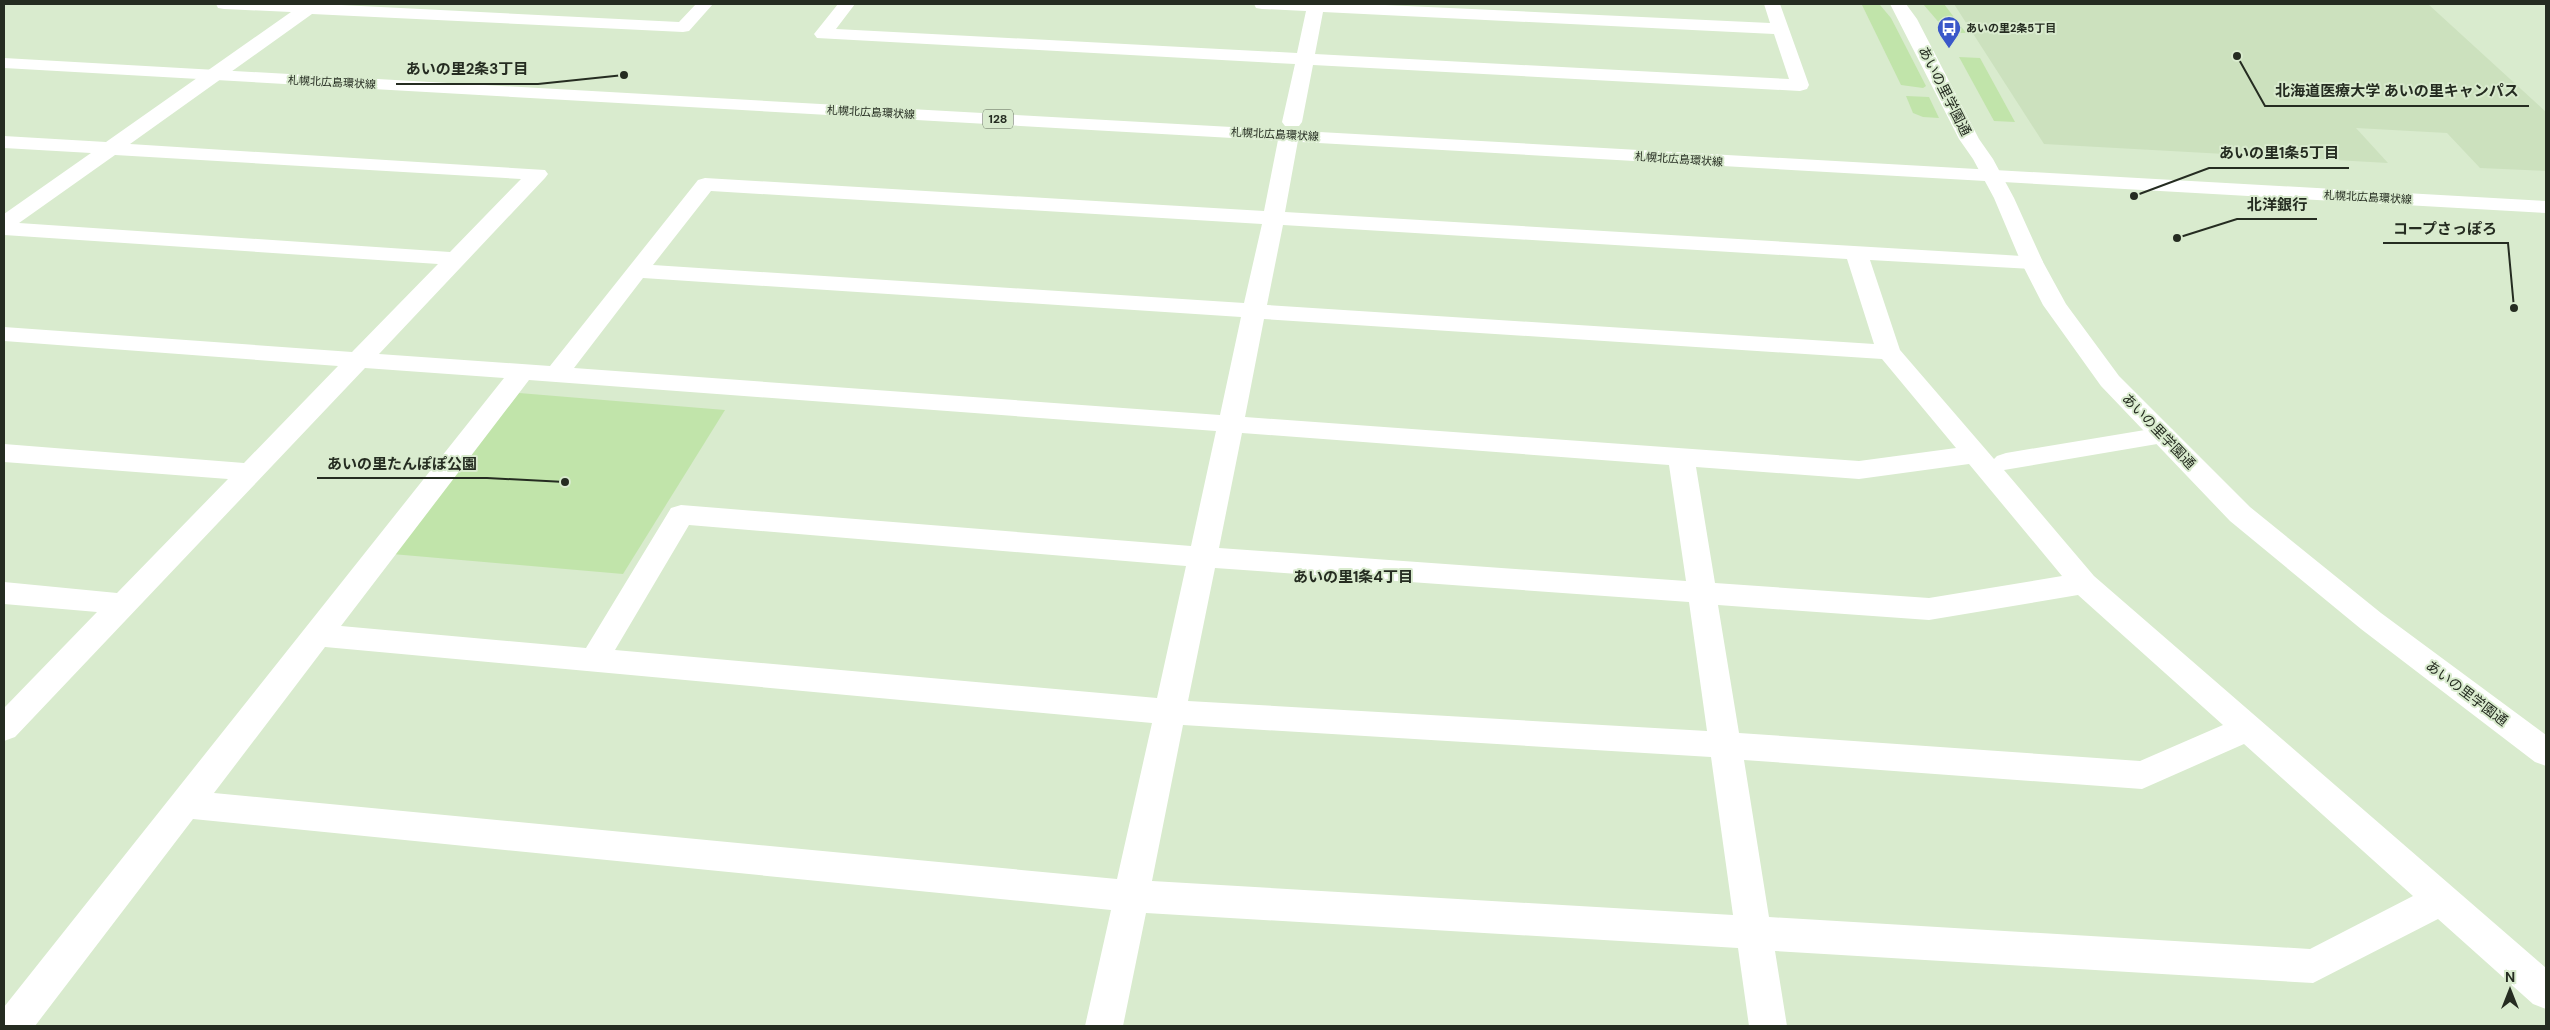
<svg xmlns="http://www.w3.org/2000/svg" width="2550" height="1030" font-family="'DM Sans','Noto Sans JP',sans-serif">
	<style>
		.built { fill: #cce1be }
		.green { fill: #c1e4aa }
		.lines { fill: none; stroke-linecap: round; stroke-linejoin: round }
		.street { fill: #fff; fill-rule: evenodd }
		.secondary { fill: #fff; fill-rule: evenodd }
		.primary { fill: #fff; fill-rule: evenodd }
		.labels { text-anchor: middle; stroke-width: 4; stroke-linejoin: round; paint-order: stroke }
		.far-poi-label { font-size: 11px; font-weight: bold; fill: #252c21; stroke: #d9ebce; text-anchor: start }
		.far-street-label { font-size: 11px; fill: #252c21; stroke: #d9ebce }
		.shield { fill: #d9ebce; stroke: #5b6555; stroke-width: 1 }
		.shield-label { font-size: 12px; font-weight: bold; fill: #252c21 }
		.street-label { font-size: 14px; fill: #252c21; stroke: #d9ebce }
		.neighbourhood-label { font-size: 15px; font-weight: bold; fill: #252c21; stroke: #d9ebce }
		.leader { fill: none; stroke: #252c21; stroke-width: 2 }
		.callout-dot { fill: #252c21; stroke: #d9ebce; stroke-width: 2 }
		.callout-label { font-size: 15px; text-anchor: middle; font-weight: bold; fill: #252c21; stroke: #d9ebce; stroke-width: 4; stroke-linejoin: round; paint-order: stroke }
	</style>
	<rect width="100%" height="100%" fill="#d9ebce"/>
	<polygon class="built" points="1954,4 2428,4 2546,112 2546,171 2480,168 2447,133 2356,128 2388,163 2044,144"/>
	<g class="green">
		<polygon points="1923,4 1944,4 1966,33 1948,33"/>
		<polygon points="1862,5 1880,5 1891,18 1926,86 1923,88 1901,85"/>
		<polygon points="1959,57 1980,58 2015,122 1994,121"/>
		<polygon points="1906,96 1929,97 1939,118 1923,117 1913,113"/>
		<polygon points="519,393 725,410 623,574 392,554"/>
	</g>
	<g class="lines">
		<g class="street">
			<path d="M216 4H321L679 22 696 4H713L689 31 683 32 312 14 130 144 545 170 548 174 545 178 379 354 550 366 698 180 705 178 1264 211 1279 135 1282 131H1296L1299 135 1285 212 2040 257 2043 262 2040 267 2032 269 1870 260 1900 350 1994 459 1997 456 2006 453 2163 427 2172 429 2176 435 2172 441 2163 443 2004 470 2094 576 2546 968V1009L2533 1004 2438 919 2313 983 1775 951 1787 1026H1749L1738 948 1146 913 1123 1026H1085L1111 910 193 819 35 1026H4V1007L504 378 365 368 15 737 4 741V708L97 612 4 604V582L117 593 228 479 4 462V444L244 463 338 366 4 341V327L352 352 438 264 4 235V214L91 153 4 148V136L106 142 291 12 224 9 218 8ZM115 155 521 179 450 252 19 223ZM711 191 1262 224 1244 303 653 265ZM1283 225 1847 259 1874 344 1267 305ZM643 278 1241 317 1220 415 574 368ZM1264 319 1882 359 1956 448 1859 461 1245 417ZM529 380 1216 431 1191 546 681 505 671 508 586 648 341 626ZM1242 433 1669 465 1686 581 1219 548ZM1969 464 2062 576 1929 598 1715 583 1696 467 1859 479ZM689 525 1186 566 1157 698 615 650ZM1215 568 1689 602 1707 731 1188 701ZM2078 595 2223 725 2140 761 1739 733 1718 605 1929 620ZM325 647 1152 723 1117 879 214 793ZM1183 725 1711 757 1733 915 1152 881ZM2244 744 2413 896 2310 949 1769 917 1744 760 2142 789Z"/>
			<path d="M838 4H855L836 29 1297 53 1306 11 1262 9 1256 8 1254 4H1363L1770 23 1764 4H1780L1809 85 1807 89 1800 91 1313 65 1302 122 1299 126H1285L1282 122 1295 64 817 38 814 34ZM1323 12 1774 34 1789 79 1315 54Z"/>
		</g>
		<polygon class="secondary" points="1890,4 1906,4 1917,19 1979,139 1993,159 2014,198 2043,262 2066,304 2119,376 2250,507 2381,613 2546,735 2546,766 2535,762 2361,629 2230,521 2101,386 2043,305 2021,262 1994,198 1973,159 1959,139"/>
		<polygon class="primary" points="4,58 2546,201 2546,213 4,68"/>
	</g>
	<defs>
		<g id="bus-pin" transform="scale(1.25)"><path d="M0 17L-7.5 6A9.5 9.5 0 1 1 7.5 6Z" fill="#3a58c9" stroke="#d9ebce"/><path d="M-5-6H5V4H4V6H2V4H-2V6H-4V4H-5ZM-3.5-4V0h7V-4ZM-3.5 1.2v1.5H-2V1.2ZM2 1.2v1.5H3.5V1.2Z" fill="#fff"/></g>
	</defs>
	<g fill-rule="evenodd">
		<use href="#bus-pin" x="1949" y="28"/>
	</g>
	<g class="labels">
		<g class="far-poi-label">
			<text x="1966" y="32">あいの里2条5丁目</text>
		</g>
		<g class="far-street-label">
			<text transform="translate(332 82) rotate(3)" y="4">札幌北広島環状線</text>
			<text transform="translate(871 112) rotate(3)" y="4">札幌北広島環状線</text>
			<text transform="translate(1275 134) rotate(3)" y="4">札幌北広島環状線</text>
			<text transform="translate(1679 159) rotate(4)" y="4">札幌北広島環状線</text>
			<text transform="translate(2368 197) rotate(3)" y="4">札幌北広島環状線</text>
		</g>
		<rect class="shield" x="983" y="109.5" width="30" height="19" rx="4"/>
		<g class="shield-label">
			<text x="998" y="123">128</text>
		</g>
		<g class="street-label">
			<text transform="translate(1945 91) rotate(63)" y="5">あいの里学園通</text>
			<text transform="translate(2159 431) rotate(46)" y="5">あいの里学園通</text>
			<text transform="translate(2467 693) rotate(37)" y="5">あいの里学園通</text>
		</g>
		<g class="neighbourhood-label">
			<text x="1353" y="582">あいの里1条4丁目</text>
		</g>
	</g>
	<path class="leader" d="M624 75L538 84H396M2237 56L2265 106H2529M2134 196L2209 168H2349M2177 238L2237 219H2317M2514 308L2508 243H2383M565 482L487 478H317"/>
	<g class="callout-dot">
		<circle cx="624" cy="75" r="5"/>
		<circle cx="2237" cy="56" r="5"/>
		<circle cx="2134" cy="196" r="5"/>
		<circle cx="2177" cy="238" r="5"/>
		<circle cx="2514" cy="308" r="5"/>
		<circle cx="565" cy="482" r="5"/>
	</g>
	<g class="callout-label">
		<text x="467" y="74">あいの里2条3丁目</text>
		<text x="2397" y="96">北海道医療大学 あいの里キャンパス</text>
		<text x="2279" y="158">あいの里1条5丁目</text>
		<text x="2277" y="210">北洋銀行</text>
		<text x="2445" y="234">コープさっぽろ</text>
		<text x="402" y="469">あいの里たんぽぽ公園</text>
	</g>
	<rect width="2550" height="1030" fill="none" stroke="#252c21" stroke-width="10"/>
	<g transform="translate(2510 990)" stroke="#d9ebce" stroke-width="4" paint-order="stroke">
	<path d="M0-4L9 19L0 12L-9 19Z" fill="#252c21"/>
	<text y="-8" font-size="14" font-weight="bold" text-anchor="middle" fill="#252c21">N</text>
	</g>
</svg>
